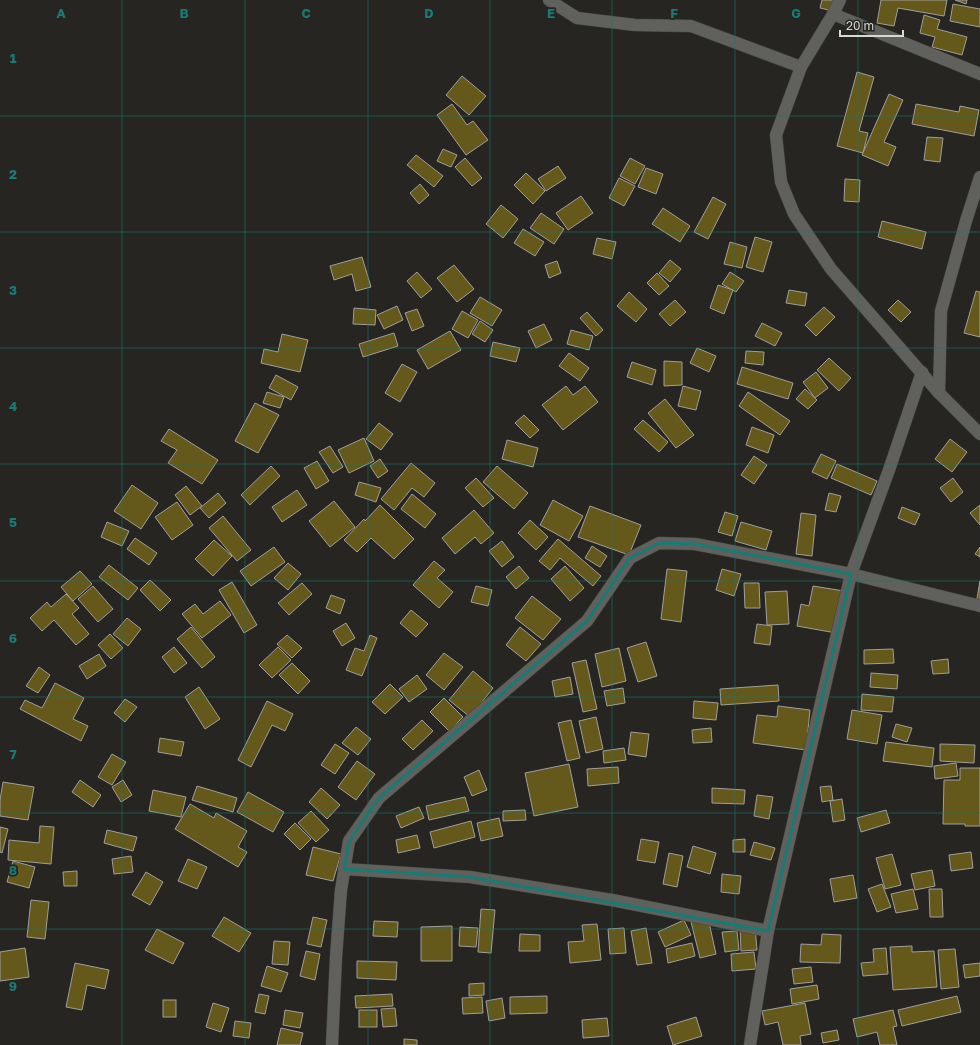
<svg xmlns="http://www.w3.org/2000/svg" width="980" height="1045" font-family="'Golos Text',sans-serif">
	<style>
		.building { fill: #64581a; stroke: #a09f9b }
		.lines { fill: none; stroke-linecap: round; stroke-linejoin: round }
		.minor-casing { stroke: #434340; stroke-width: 13 }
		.minor { stroke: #60605c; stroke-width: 12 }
		.marked { fill: none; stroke: #197b73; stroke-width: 3; stroke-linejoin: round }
		.grid { fill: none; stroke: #197b73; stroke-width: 1; stroke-opacity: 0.55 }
		.grid-label { font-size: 13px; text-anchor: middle; font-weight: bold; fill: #197b73; stroke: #262522; stroke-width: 3.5; stroke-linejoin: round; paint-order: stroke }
	</style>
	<rect width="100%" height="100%" fill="#262522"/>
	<g class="building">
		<polygon points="822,0 836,0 833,11 820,8"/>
		<polygon points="881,0 947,0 944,16 898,8 894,26 877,23"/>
		<polygon points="955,0 967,0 966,4"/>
		<polygon points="953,4 980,9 980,27 950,21"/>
		<polygon points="924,15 940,20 937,29 967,37 962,55 932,47 935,37 920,33"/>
		<polygon points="857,72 874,77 859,131 868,133 863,153 837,146"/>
		<polygon points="462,76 486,96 469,115 446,95"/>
		<polygon points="889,94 903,100 884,142 896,147 888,166 862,155"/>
		<polygon points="452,104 467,125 473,121 488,140 466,155 437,115"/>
		<polygon points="916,104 959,112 960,106 979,110 974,136 912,124"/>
		<polygon points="927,137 943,138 940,162 924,160"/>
		<polygon points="443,149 457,155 451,167 437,161"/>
		<polygon points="416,155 443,176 434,187 407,165"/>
		<polygon points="465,158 482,178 472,186 455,167"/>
		<polygon points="630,158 645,166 635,184 620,176"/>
		<polygon points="558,166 566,178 546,191 538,179"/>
		<polygon points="646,168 663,174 656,194 638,187"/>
		<polygon points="526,173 545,191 533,204 514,185"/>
		<polygon points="619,178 635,186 624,206 609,198"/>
		<polygon points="845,179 860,180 859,202 844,201"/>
		<polygon points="420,184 429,195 419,204 410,193"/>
		<polygon points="581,196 593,213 568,230 556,213"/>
		<polygon points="713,197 726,204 708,239 694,232"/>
		<polygon points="501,205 518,219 503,238 486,224"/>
		<polygon points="663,208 690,226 680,242 652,224"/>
		<polygon points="541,213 564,229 554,244 530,228"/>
		<polygon points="882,221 926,232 922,249 878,237"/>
		<polygon points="523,229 544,242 535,256 514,243"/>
		<polygon points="755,237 772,242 763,272 746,267"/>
		<polygon points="597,238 616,242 612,259 593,254"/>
		<polygon points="730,242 747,247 742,268 724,264"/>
		<polygon points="362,257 371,287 356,291 352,274 334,280 330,266"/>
		<polygon points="670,260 681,269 670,282 659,273"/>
		<polygon points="557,261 561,273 549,278 545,265"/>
		<polygon points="454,265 474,289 457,302 437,278"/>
		<polygon points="417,272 432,289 421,298 407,281"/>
		<polygon points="730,272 744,281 736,292 722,284"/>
		<polygon points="657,273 669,286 659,295 647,283"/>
		<polygon points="718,285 733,290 724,314 710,308"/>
		<polygon points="789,290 807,293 805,306 786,303"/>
		<polygon points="976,291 980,292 980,337 964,333"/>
		<polygon points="629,292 647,309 636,322 617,306"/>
		<polygon points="480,297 502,310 492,326 470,313"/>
		<polygon points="675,300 686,312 670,326 659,314"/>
		<polygon points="898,300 911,312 901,322 888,310"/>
		<polygon points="397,306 403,320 384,329 377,315"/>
		<polygon points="824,307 835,317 816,336 805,325"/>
		<polygon points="354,308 376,310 375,325 353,324"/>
		<polygon points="417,309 424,326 412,331 405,313"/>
		<polygon points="462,311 478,320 468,338 452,329"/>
		<polygon points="587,312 603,330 596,336 580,318"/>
		<polygon points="480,321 493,330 485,342 472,334"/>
		<polygon points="762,323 782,333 775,346 755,336"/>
		<polygon points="544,324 552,340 536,348 528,331"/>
		<polygon points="571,330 593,336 589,350 567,344"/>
		<polygon points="450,331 461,350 428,369 417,350"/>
		<polygon points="394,333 398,346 363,357 359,344"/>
		<polygon points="282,334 308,340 300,372 261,363 264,349 278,352"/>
		<polygon points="493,342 520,348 516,362 490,356"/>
		<polygon points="697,348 716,356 709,372 690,363"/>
		<polygon points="746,351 764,352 763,365 745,363"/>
		<polygon points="569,353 589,368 580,381 559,366"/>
		<polygon points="829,358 851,378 839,391 817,370"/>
		<polygon points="664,361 682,362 682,385 664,386"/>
		<polygon points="632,362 656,370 652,385 627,377"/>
		<polygon points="402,364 417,372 400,402 385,393"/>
		<polygon points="742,367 793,383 788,399 737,384"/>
		<polygon points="816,372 828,388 815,398 803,382"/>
		<polygon points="276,375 298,387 291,400 269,388"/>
		<polygon points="566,386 573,395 585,386 598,402 563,430 542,405"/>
		<polygon points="683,386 701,391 696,410 678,406"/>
		<polygon points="805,389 817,400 808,409 796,399"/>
		<polygon points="267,392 284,397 280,408 263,403"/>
		<polygon points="748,392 790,421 780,435 739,406"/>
		<polygon points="665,399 694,435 676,448 648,413"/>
		<polygon points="255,403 279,415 258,453 235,441"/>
		<polygon points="524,415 539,430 530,438 515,423"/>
		<polygon points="643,420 668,442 659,452 634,429"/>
		<polygon points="379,423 393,434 381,450 366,439"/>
		<polygon points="752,427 774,435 768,453 746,445"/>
		<polygon points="169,429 218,460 202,484 168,463 177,450 161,441"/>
		<polygon points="364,438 374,461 349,473 338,450"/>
		<polygon points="950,439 967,452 952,472 935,459"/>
		<polygon points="507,440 538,448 533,467 502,459"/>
		<polygon points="330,446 343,467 333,473 319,452"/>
		<polygon points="821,454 836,461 827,479 812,472"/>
		<polygon points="754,456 767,465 754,484 741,475"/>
		<polygon points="380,459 388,471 378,478 370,466"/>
		<polygon points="317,461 329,481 316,489 304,468"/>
		<polygon points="411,463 435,483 424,497 412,488 394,510 381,499"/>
		<polygon points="837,464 877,481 871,495 831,478"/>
		<polygon points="271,466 280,476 250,505 241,495"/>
		<polygon points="497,466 528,493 514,509 483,482"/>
		<polygon points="476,478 494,498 483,507 465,488"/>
		<polygon points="953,478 963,492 951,502 940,488"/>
		<polygon points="359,482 381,488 376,502 355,495"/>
		<polygon points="132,485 158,503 141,529 114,511"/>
		<polygon points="186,486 202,506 190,515 175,495"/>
		<polygon points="297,490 307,505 282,522 272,507"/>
		<polygon points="218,493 226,503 209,518 200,508"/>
		<polygon points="829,493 841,496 836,512 825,510"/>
		<polygon points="412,494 436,514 425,528 401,509"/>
		<polygon points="553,500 583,516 569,541 540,525"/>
		<polygon points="334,501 355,527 330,547 309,521"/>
		<polygon points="177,502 193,525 172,540 155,517"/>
		<polygon points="380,505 414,539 394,559 371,538 357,552 344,540 364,519 365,521"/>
		<polygon points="980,505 980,525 970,513"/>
		<polygon points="590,506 641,525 629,555 578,537"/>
		<polygon points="902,507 920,514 915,525 898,518"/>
		<polygon points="474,510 494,533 481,544 475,537 455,554 442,538"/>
		<polygon points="725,512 738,516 732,536 718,532"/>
		<polygon points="801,513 816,515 812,556 796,554"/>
		<polygon points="223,516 251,550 237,561 209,528"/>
		<polygon points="530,520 548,537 536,550 518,533"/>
		<polygon points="107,522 129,531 122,546 101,537"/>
		<polygon points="741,522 772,531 766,550 735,541"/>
		<polygon points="135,538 157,553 149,565 127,549"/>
		<polygon points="558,539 601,576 593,586 560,558 550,570 539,561"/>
		<polygon points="214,540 232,556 213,576 195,559"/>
		<polygon points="502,541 514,557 502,567 489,551"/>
		<polygon points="592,546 607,556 600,567 585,558"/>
		<polygon points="274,547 285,562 251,586 240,571"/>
		<polygon points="980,547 980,557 975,554"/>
		<polygon points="434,561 445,570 437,578 453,592 439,608 413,585"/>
		<polygon points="288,563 301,574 288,590 274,578"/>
		<polygon points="109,565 138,588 128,600 99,577"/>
		<polygon points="519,566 529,578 516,589 506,577"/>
		<polygon points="565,566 584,588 570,601 551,579"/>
		<polygon points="667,569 687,571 681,622 661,619"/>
		<polygon points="722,569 741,574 734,596 716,590"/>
		<polygon points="80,571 92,584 73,601 61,587"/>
		<polygon points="150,580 171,600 160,611 140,590"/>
		<polygon points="980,581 980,605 976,604"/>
		<polygon points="232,582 257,625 244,633 219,590"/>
		<polygon points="302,583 312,594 289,615 278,603"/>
		<polygon points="744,583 759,583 760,608 745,608"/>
		<polygon points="93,586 113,609 98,622 78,599"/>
		<polygon points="476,586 492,590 488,606 471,602"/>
		<polygon points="813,586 844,591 836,633 797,626 801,604 809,606"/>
		<polygon points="787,591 789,624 767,625 765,592"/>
		<polygon points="66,594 79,608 72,614 89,634 76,645 54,620 42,631 30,618 47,602 51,607"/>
		<polygon points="331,595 345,600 340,614 326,608"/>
		<polygon points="532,596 561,619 543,640 515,618"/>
		<polygon points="220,601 231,615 202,638 182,614 195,604 203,614"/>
		<polygon points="411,610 428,624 416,637 400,623"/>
		<polygon points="127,618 141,629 128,646 113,634"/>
		<polygon points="346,623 355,638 342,646 333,631"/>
		<polygon points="757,624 772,626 770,645 754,643"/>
		<polygon points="191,627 215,657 202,668 177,639"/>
		<polygon points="520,627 541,644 526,661 506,645"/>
		<polygon points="110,634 123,648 111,659 98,645"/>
		<polygon points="287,635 302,648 292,658 277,644"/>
		<polygon points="370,635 377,638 362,676 346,670 355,648 364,651"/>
		<polygon points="646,642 657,676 638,682 627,648"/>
		<polygon points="174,647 187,663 174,673 162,657"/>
		<polygon points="278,647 291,660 272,678 259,665"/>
		<polygon points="619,648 626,681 602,687 595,654"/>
		<polygon points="893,649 894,663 864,664 864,650"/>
		<polygon points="444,653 463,667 444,690 426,675"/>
		<polygon points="99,654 106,666 87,679 79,666"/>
		<polygon points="948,659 949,673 933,674 931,661"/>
		<polygon points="586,660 597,709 583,712 572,663"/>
		<polygon points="292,663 310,681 298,694 279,675"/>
		<polygon points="39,667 50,675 38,693 26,686"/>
		<polygon points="473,671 493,688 470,717 449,700"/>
		<polygon points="871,673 898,675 897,689 870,687"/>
		<polygon points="417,675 427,689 409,702 399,689"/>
		<polygon points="570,677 573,694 555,697 552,681"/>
		<polygon points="55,683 84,698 73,719 88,726 81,741 20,709 25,700 42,708"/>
		<polygon points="390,684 403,697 385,714 372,702"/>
		<polygon points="778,685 779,701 721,705 720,689"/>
		<polygon points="199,687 220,719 205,729 185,697"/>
		<polygon points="623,688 625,703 607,706 604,691"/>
		<polygon points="862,694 894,697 892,712 861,710"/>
		<polygon points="444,698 463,717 449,731 430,712"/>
		<polygon points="125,699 137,707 125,722 114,713"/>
		<polygon points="267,701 293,714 285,731 272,725 251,767 238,760"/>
		<polygon points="694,701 718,703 716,720 693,718"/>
		<polygon points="778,706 810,710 806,750 753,743 757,715 777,717"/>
		<polygon points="852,710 882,715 877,744 847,739"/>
		<polygon points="596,717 603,749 586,753 579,721"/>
		<polygon points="422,720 433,731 413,750 402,739"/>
		<polygon points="571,720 580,758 567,761 558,723"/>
		<polygon points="896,724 912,728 907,742 892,737"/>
		<polygon points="356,727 371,739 358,755 342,743"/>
		<polygon points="711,728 712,742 693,743 692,730"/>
		<polygon points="631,732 649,734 646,757 628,754"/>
		<polygon points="160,738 184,742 181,756 158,752"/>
		<polygon points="886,742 934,748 932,767 883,761"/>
		<polygon points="335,744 349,753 335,774 321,765"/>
		<polygon points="940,744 975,745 974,763 940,761"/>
		<polygon points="624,748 626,760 604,763 603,751"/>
		<polygon points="112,754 126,762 112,785 98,777"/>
		<polygon points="357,761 375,774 356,800 338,787"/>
		<polygon points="956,763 958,776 935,779 934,766"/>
		<polygon points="569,764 578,807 534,816 525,773"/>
		<polygon points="618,767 619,783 588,786 587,769"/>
		<polygon points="960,768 980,768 980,826 965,826 965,824 943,824 944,780 960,780"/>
		<polygon points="479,770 487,790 472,796 464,777"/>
		<polygon points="80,780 101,795 93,807 72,792"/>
		<polygon points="123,780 132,795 121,802 112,787"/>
		<polygon points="3,782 34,787 28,820 0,816 0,800"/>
		<polygon points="197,786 237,798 233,812 192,800"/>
		<polygon points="831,786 833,800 822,802 820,787"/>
		<polygon points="321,788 340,805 327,819 309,802"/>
		<polygon points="712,788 745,790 744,804 712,803"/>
		<polygon points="153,790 186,797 181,817 149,811"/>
		<polygon points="248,792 284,812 273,832 237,812"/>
		<polygon points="757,795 773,797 769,819 754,816"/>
		<polygon points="465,797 469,811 429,820 426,806"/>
		<polygon points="842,799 845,820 833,822 830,801"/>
		<polygon points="190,804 214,818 216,813 247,831 238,847 247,852 238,867 175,829"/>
		<polygon points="419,807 424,818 401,828 396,816"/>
		<polygon points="525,810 526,820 503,821 503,811"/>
		<polygon points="886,810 890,823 861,832 857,818"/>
		<polygon points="311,811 329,830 316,842 298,823"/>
		<polygon points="499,818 503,836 481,841 477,823"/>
		<polygon points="471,821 475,837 434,848 430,832"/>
		<polygon points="295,823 311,839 300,850 284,834"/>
		<polygon points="40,826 54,827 51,864 8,860 9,840 39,843"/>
		<polygon points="0,827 8,829 2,853 0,852"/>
		<polygon points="107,830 137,837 133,851 104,843"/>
		<polygon points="417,835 420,848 398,853 396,840"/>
		<polygon points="641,839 659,842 655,863 637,860"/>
		<polygon points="745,839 745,852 733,852 733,840"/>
		<polygon points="754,842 775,848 771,860 750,855"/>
		<polygon points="693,846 716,853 710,874 687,867"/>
		<polygon points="313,847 341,854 333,881 306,875"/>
		<polygon points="971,852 973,868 951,871 949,855"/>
		<polygon points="669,853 683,856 677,887 663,884"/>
		<polygon points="892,854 901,885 885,889 876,858"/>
		<polygon points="131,856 133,872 114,874 112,859"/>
		<polygon points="188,859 207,867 197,889 178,881"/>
		<polygon points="13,861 35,867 29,888 7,882"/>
		<polygon points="932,870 935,886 915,890 911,874"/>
		<polygon points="77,871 77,886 64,886 63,872"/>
		<polygon points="146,872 163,882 150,905 132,895"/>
		<polygon points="722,874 741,876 739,894 721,892"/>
		<polygon points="853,875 857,898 834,902 830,879"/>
		<polygon points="882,884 891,907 877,912 868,889"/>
		<polygon points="913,889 918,909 896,913 891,894"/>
		<polygon points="929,889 942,889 943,917 930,917"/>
		<polygon points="31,900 49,902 45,939 27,937"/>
		<polygon points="481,909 495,910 491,953 478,952"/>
		<polygon points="224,917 251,933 239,952 212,936"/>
		<polygon points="313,917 327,920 321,947 307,944"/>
		<polygon points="708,918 716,954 700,958 691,922"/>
		<polygon points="684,920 691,935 665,947 658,932"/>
		<polygon points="374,921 398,922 397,937 373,936"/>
		<polygon points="597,924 601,960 570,963 568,942 584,941 582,925"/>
		<polygon points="452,926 452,961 421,961 421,927"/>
		<polygon points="460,927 478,928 476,947 459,946"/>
		<polygon points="755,927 757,950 741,951 740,928"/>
		<polygon points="624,928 626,953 610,954 608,929"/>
		<polygon points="646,928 652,963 637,965 631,931"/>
		<polygon points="157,929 184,943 173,964 145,950"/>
		<polygon points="737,931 739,950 725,952 722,932"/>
		<polygon points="520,934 540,935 540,951 519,951"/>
		<polygon points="822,934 841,935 840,963 800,962 801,944 821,945"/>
		<polygon points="274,941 290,942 288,965 272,964"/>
		<polygon points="692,943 695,956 668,963 666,949"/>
		<polygon points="912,946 912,952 934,951 937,987 893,990 890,947"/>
		<polygon points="25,948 29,977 0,981 0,952"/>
		<polygon points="886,948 888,974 863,976 861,963 874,962 873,949"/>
		<polygon points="955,949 959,987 941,989 938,950"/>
		<polygon points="306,951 320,954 315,980 300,976"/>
		<polygon points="754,952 756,969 732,971 731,954"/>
		<polygon points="357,961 397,962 396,980 357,978"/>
		<polygon points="75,963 109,970 105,989 87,985 82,1010 66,1007"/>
		<polygon points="980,963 980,976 965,978 963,965"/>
		<polygon points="267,966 288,973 281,992 261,986"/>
		<polygon points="811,967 813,982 794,984 792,969"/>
		<polygon points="484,983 484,995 469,996 469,984"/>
		<polygon points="817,985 819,999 792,1004 790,989"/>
		<polygon points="259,994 269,996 265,1014 255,1012"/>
		<polygon points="392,994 393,1006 356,1008 355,996"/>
		<polygon points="547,996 547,1013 510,1014 510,997"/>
		<polygon points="957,996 961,1012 902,1026 898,1010"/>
		<polygon points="482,997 483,1013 463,1014 462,998"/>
		<polygon points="502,998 505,1018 489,1021 486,1001"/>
		<rect x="163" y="1000" width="13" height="17"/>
		<polygon points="213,1003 229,1008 221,1032 206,1027"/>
		<polygon points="805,1003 811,1034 800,1036 801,1045 783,1045 778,1022 765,1025 762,1011"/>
		<polygon points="395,1008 397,1026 383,1027 381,1009"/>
		<polygon points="285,1010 303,1013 300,1028 283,1025"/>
		<rect x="359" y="1010" width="18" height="17"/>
		<polygon points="893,1010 897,1026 893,1027 897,1045 880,1045 877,1032 857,1037 853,1019"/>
		<polygon points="696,1017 702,1036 673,1045 667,1026"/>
		<polygon points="607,1018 609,1036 583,1038 582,1020"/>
		<polygon points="235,1021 251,1023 249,1038 233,1036"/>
		<polygon points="281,1028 303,1033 300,1045 277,1045"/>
		<polygon points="837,1030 839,1040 823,1043 821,1033"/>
		<polygon points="404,1039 417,1040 417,1045 404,1045"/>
	</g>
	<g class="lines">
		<g class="minor-casing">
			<g id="minor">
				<polyline points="549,0 577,18 635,25 691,26 801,67"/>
				<polyline points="840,0 833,14 801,67 776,135 781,182 794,214 831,269 939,393 980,434"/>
				<polyline points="833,14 980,74"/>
				<polyline points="939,393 941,311 966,221 980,177"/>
				<polyline points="344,869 470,877 612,900 768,931"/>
				<polyline points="332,1045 336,957 341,890 349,841 379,798 587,621 630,558 659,543 695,544 851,574 980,606"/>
				<polyline points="750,1045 768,931 851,574 889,470 922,372"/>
			</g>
		</g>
		<use href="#minor" class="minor"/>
	</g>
	<path class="marked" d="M659 543 695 544 851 574 768 931 470 877 344 869 349 841 379 798 587 621 630 558Z"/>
	<path class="grid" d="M122 0V1045M245 0V1045M368 0V1045M490 0V1045M612 0V1045M735 0V1045M858 0V1045M0 116H980M0 232H980M0 348H980M0 464H980M0 581H980M0 697H980M0 813H980M0 929H980"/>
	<g class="grid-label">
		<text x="61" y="18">A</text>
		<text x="184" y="18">B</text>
		<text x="306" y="18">C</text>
		<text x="429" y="18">D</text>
		<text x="551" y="18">E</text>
		<text x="674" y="18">F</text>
		<text x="796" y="18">G</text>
		<text x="13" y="63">1</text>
		<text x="13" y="179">2</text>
		<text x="13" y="295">3</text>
		<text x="13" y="411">4</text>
		<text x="13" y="527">5</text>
		<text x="13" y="643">6</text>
		<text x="13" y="759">7</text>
		<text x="13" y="875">8</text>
		<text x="13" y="991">9</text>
	</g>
	<path d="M840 30v6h63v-6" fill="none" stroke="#d8d8d5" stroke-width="2"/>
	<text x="846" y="30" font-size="12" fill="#d8d8d5" stroke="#262522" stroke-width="3" paint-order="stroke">20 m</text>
</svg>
